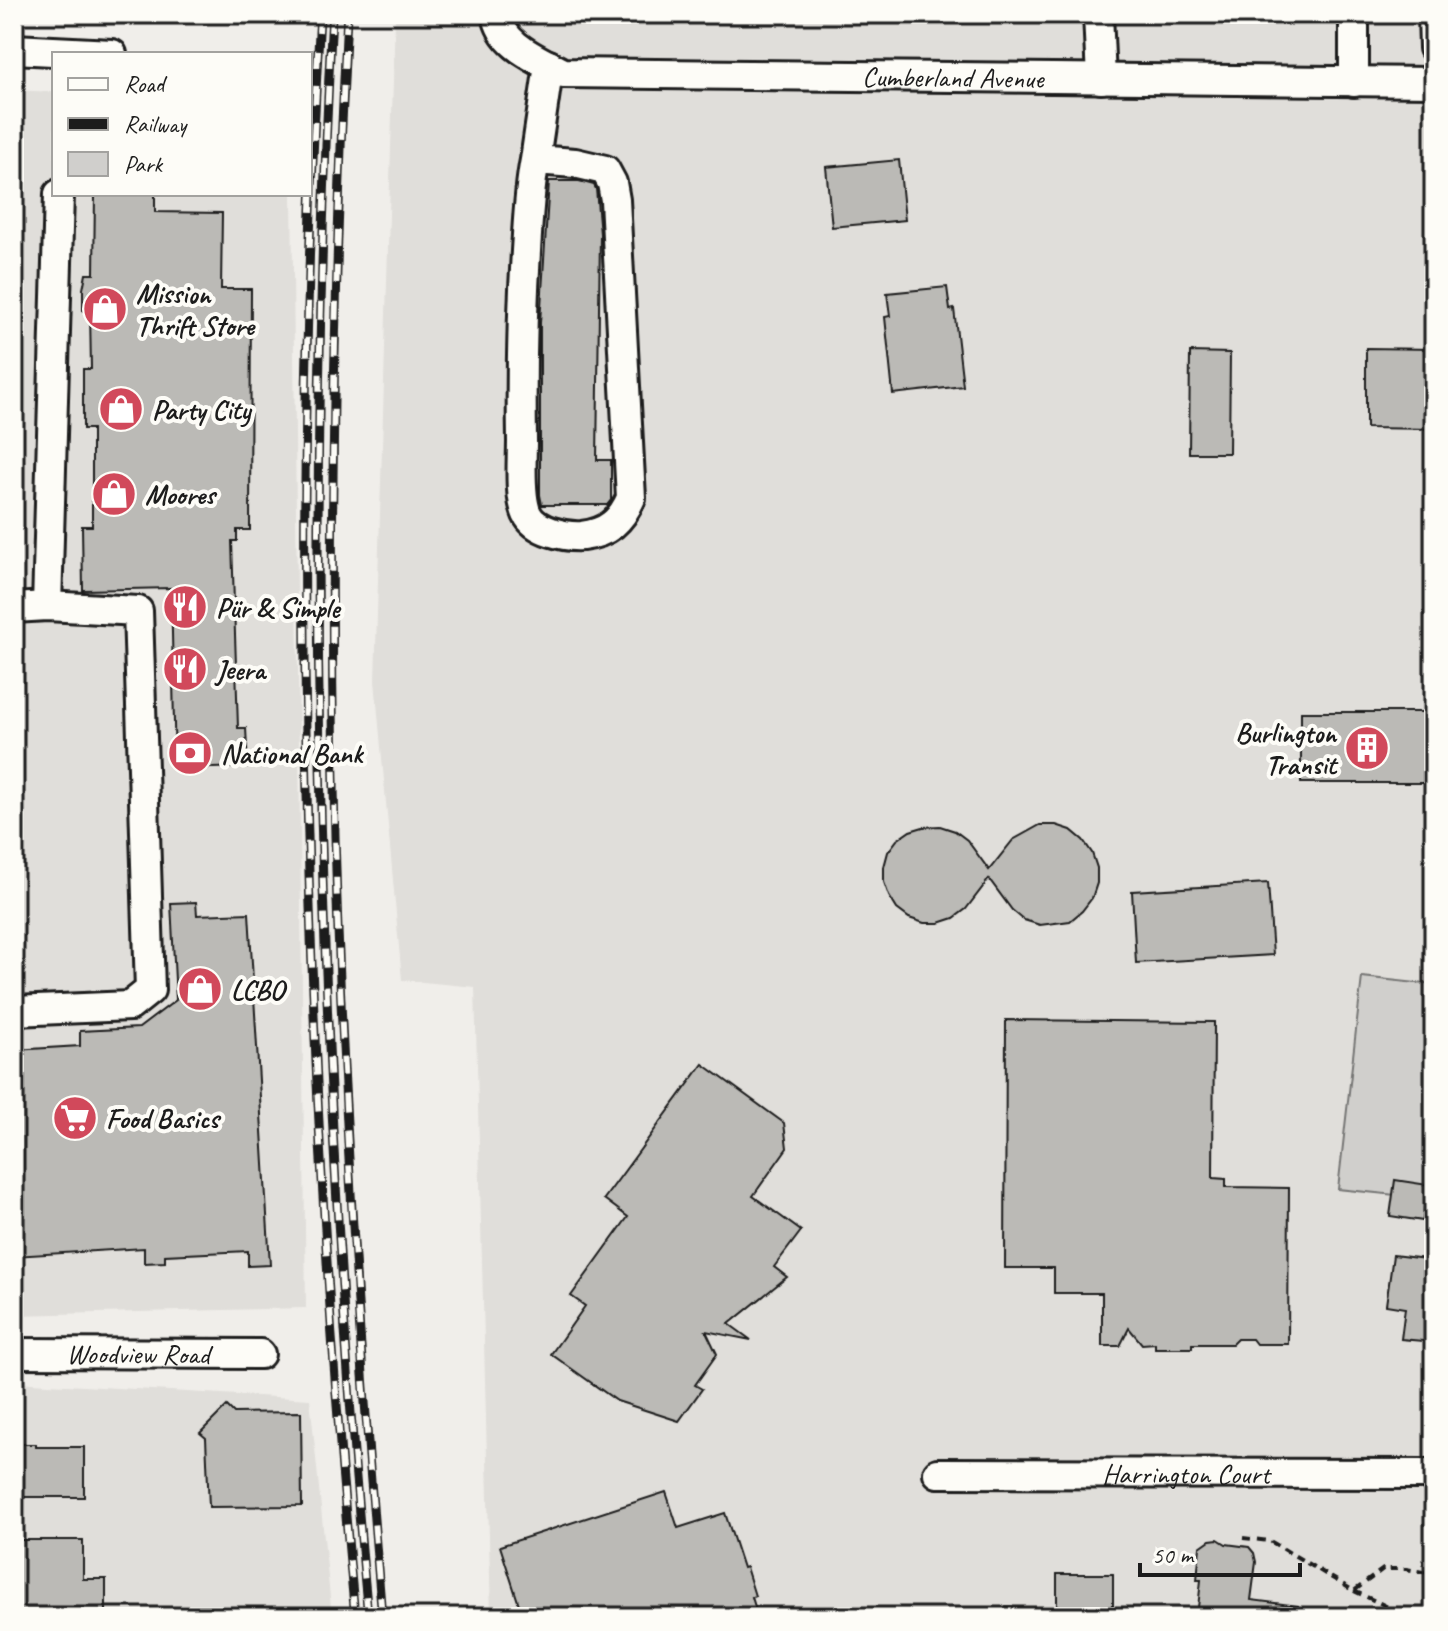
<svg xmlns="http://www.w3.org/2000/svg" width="1448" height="1631" font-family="Caveat,sans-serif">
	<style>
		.built { fill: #e0deda }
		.green { fill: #d0cfcc; stroke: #767674; stroke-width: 2 }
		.building { fill: #bbbab6; stroke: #1c1c1c; stroke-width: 2 }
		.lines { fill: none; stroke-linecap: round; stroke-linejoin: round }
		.minor-casing { stroke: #1c1c1c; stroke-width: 34 }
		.path { stroke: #1c1c1c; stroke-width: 4; stroke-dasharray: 8 6; stroke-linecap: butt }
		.minor { stroke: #fdfcf7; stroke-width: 28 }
		.rail-casing { stroke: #1c1c1c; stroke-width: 9 }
		.rail { stroke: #fdfcf7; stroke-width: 6; stroke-dasharray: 18; stroke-linecap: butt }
		.labels { text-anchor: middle; stroke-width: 8; stroke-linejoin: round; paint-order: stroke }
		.street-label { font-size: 28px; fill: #1c1c1c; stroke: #fdfcf7 }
		.poi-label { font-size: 28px; font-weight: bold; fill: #1c1c1c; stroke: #fdfcf7; text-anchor: start }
	</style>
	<rect width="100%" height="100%" fill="#f0eeea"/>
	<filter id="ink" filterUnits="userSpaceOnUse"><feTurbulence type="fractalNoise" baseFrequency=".0125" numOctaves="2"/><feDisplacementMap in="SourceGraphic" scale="16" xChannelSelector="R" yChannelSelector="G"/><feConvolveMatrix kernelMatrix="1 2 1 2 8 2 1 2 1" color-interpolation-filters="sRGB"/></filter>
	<g filter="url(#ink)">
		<g class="built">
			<polygon points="395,14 1434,14 1434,1617 491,1617 475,987 402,980 375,681"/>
			<polygon points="14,90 54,92 54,194 292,194 306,1308 14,1315"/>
			<polygon points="14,1382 310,1399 332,1617 14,1617"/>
		</g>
		<polygon class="green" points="1362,977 1434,985 1434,1199 1338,1189"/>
		<g class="building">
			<polygon points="899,160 905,220 832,227 826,167"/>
			<polygon points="549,181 579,181 594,185 596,189 600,234 597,460 611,460 611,500 607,505 542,505 540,495 540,323"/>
			<polygon points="95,194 155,194 155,212 222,213 221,289 251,289 250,530 237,530 237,541 232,541 238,728 246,728 248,767 175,769 171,588 83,590 82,526 92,526 92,429 83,429 83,369 91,369 90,311 83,311 83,289 86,274 94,274"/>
			<polygon points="947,287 950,310 954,309 963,386 893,394 885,317 890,316 887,293"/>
			<polygon points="1366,348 1434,349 1434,429 1366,428"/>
			<polygon points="1190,352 1230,353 1229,453 1189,453"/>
			<rect x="1301" y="712" width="133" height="71"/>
			<polygon points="1040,825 1056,825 1071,830 1083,840 1092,853 1097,868 1097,883 1092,898 1082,911 1070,921 1040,925 1024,920 1012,910 989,879 966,909 954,918 939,923 924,923 909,918 897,909 889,896 884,882 884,867 888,852 897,840 910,831 923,827 940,826 955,831 967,840 989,870 1013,840"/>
			<polygon points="1268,883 1273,955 1136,963 1132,891"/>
			<polygon points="196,902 197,915 249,913 270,1265 248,1266 248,1251 165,1255 165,1262 144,1263 144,1248 14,1256 14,1050 80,1046 80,1031 139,1028 176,1000 171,903"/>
			<polygon points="1006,1020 1214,1022 1213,1178 1226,1179 1226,1187 1289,1188 1288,1344 1256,1344 1252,1339 1237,1339 1232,1344 1192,1344 1192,1348 1155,1348 1155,1343 1142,1344 1129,1328 1120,1346 1102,1346 1102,1293 1054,1293 1054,1268 1005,1268"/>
			<polygon points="703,1064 784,1123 787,1148 753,1196 801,1231 774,1267 787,1277 729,1324 751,1340 706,1331 717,1354 695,1385 702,1389 679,1421 617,1401 551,1354 585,1306 571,1296 628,1217 604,1199"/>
			<polygon points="1395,1180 1428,1185 1423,1221 1390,1216"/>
			<polygon points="1393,1255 1434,1260 1434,1342 1401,1339 1405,1308 1386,1305"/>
			<polygon points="227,1406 234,1413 301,1412 302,1506 209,1507 206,1438 200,1433"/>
			<polygon points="20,1444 36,1444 36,1447 84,1447 84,1497 14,1497 14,1447 20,1447"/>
			<polygon points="666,1492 678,1528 725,1513 743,1568 746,1567 755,1596 752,1597 758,1617 523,1617 500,1546"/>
			<polygon points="1218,1539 1226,1544 1249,1547 1254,1553 1256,1562 1251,1600 1298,1606 1298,1617 1197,1617 1201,1580 1197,1580 1200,1547 1210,1540"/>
			<polygon points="14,1540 83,1540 83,1579 106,1579 106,1617 14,1617"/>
			<polygon points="1057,1574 1113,1574 1113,1617 1065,1617 1057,1608"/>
		</g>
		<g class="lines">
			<g class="minor-casing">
				<g id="minor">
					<path id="s1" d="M497 14C501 46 538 59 563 73L1434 82"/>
					<polyline points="1098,14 1101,79"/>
					<polyline points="1354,14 1354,82"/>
					<polyline points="1433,14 1434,48"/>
					<polyline points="14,49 112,54"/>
					<path d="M535 160C529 190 528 220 526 251 522 315 521 378 522 441 522 461 519 496 527 514 535 531 565 537 582 536 608 533 621 521 631 498L615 200 612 183 605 170 575 163 535 160 549 65"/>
					<polyline points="47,606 59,194"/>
					<polyline points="14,608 47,606 138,611 150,990 130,1006 14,1011"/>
					<path id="s2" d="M14 1353 260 1354"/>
					<path id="s3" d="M938 1473 1434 1474"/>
				</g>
			</g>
			<g class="path">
				<polyline points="1243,1538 1270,1541 1354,1591 1383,1569 1406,1569 1434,1574"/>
				<polyline points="1354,1591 1386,1606 1398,1617"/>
			</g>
			<use href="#minor" class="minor"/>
			<g class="rail-casing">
				<g id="rail">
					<path d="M320 14C290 548 305 1085 355 1617"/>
					<path d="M332 14C304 548 319 1084 368 1617"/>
					<path d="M347 14C333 288 329 562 335 836 342 1097 360 1357 382 1617"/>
				</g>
			</g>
			<use href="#rail" class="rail"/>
		</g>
	</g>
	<defs>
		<g id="shop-disc" transform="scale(2.3)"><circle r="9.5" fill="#d1495b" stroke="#fdfcf7"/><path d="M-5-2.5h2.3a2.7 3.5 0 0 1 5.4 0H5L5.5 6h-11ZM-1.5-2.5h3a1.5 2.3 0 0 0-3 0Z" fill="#fff"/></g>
		<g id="restaurant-disc" transform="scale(2.3)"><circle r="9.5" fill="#d1495b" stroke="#fdfcf7"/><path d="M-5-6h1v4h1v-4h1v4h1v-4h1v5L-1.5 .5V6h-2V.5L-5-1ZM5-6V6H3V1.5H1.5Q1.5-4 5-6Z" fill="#fff"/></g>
		<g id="building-disc" transform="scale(2.3)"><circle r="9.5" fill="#d1495b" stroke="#fdfcf7"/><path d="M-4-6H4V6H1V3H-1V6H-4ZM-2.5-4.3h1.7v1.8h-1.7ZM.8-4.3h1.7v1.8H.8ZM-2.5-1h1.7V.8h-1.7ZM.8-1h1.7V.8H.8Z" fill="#fff"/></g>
		<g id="bank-disc" transform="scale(2.3)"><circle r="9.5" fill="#d1495b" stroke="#fdfcf7"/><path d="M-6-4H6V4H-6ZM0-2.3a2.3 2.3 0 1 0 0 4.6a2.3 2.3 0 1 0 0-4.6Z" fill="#fff"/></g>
		<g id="supermarket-disc" transform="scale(2.3)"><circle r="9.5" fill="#d1495b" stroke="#fdfcf7"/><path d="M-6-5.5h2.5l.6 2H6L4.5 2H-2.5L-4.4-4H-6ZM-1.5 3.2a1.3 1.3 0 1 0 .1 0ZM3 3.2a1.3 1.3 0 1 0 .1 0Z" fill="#fff"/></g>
	</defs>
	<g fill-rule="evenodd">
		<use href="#shop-disc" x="105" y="309"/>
		<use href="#shop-disc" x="121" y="409"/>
		<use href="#shop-disc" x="114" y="494"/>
		<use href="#restaurant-disc" x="185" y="607"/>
		<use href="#restaurant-disc" x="185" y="669"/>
		<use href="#building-disc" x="1367" y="748"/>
		<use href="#bank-disc" x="190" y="753"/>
		<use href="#shop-disc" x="200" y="989"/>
		<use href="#supermarket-disc" x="75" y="1118"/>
	</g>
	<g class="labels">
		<g class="street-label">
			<text dy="10" stroke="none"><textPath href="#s1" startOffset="482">Cumberland Avenue</textPath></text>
			<text dy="10" stroke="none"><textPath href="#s2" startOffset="124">Woodview Road</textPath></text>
			<text dy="10" stroke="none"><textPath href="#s3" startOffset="248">Harrington Court</textPath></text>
		</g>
		<g class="poi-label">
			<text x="136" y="303">Mission<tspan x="136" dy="32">Thrift Store</tspan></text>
			<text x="152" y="419">Party City</text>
			<text x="145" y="504">Moores</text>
			<text x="216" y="617">Pür &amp; Simple</text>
			<text x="216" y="679">Jeera</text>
			<text x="1336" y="742" text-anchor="end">Burlington<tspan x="1336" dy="32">Transit</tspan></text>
			<text x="221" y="763">National Bank</text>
			<text x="231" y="999">LCBO</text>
			<text x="106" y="1128">Food Basics</text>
		</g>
	</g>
	<rect width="1448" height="1631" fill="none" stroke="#fdfcf7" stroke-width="48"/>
	<rect x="24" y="24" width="1400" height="1583" fill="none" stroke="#1c1c1c" stroke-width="3" filter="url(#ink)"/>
	<rect x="52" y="52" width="260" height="144" fill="#fdfcf7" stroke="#a3a29f" stroke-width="2"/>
	<rect x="68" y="78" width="40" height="12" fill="#fdfcf7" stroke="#a3a29f" stroke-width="2"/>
	<text x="124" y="92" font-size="24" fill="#1c1c1c">Road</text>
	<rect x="68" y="118" width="40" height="12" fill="#1c1c1c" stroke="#a3a29f" stroke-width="2"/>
	<text x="124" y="132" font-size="24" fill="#1c1c1c">Railway</text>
	<rect x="68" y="152" width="40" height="24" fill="#d0cfcc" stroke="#a3a29f" stroke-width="2"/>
	<text x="124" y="172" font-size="24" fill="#1c1c1c">Park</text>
	<path d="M1140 1563v12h160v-12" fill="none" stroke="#1c1c1c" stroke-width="4"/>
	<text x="1152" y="1563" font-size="24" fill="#1c1c1c" stroke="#fdfcf7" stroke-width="6" paint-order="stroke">50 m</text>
</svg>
